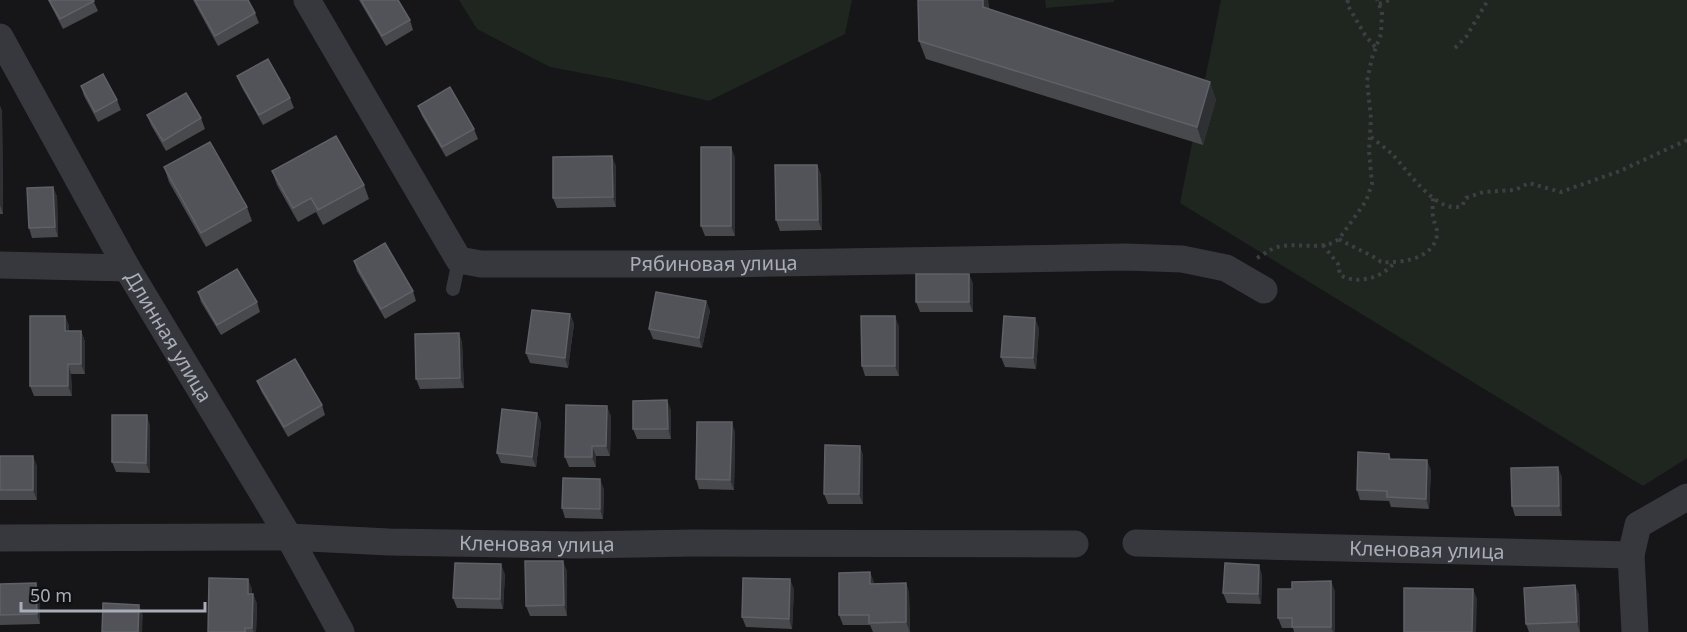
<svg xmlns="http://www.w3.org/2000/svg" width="1687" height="632" font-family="'Noto Sans',sans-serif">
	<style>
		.green { fill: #1e261f }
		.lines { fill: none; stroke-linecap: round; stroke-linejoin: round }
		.path { stroke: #3d3f44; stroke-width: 4; stroke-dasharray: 3 4.5; stroke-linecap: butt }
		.service { stroke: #37383d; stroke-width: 14 }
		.minor { stroke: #37383d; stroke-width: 27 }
		.wall { fill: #47494d }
		.shaded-wall { fill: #2f3033 }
		.building { fill: #525359; stroke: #5f6168; stroke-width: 1.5 }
		.labels { text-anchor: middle; stroke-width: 6; stroke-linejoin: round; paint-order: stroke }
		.street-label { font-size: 20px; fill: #a8adb8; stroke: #111113 }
	</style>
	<rect width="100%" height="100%" fill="#161618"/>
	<g class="green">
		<polygon points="459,0 852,0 845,34 709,101 624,81 550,67 477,29"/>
		<polygon points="1045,0 1114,0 1114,2 1046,8"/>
		<polygon points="1221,0 1687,0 1687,458 1643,486 1180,203"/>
	</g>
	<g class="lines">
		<g class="path">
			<polyline points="1348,0 1347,4 1365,35 1376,48"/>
			<polyline points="1379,4 1390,0"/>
			<polyline points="1455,48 1466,37 1488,0"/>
			<path d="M1371 137C1378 143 1386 148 1393 155 1408 171 1437 215 1462 206L1466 198 1483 192 1515 190 1529 183 1561 192 1620 171 1687 140"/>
			<path d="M1339 239C1353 248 1368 252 1381 262 1400 263 1433 260 1437 235 1438 229 1434 223 1433 217 1432 210 1433 203 1433 197"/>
			<path d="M1323 245 1338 264 1340 275C1357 285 1382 278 1394 263"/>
			<path d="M1257 258C1266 253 1273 247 1283 246 1301 243 1323 251 1339 239L1366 201 1372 184 1369 151 1371 118 1367 81 1372 58 1381 34 1382 12 1377 0"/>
		</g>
		<polyline class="service" points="453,289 459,260"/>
		<g class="minor">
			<path id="s1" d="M307 0 459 260 481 264H726L1125 257 1182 259 1226 268 1264 290"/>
			<path id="s2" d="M0 37 127 268 289 537 341 632"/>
			<polyline points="0,265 127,268"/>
			<path id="s3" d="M0 538 289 537 389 542 578 545 693 543 1075 544"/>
			<path id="s4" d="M1136 543 1631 555 1638 525 1687 497"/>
			<polyline points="1631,555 1635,632"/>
		</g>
	</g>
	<g class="wall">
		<polygon points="48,0 93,0 98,11 63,29"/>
		<polygon points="193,0 248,0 255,13 259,23 218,46"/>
		<polygon points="359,0 398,0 410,20 413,30 386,46"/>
		<polygon points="918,0 988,0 989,9 1216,99 1203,145 926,59 919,41"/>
		<polygon points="237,76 290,98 294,108 263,125 241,86"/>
		<polygon points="81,86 117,100 121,110 98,122 84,96"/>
		<polygon points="0,106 2,111 3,214 0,214"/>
		<polygon points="418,106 474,129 478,139 446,157 422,116"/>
		<polygon points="147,115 201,118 205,129 166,151 151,125"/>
		<polygon points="735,157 735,236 705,236 701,226"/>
		<polygon points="817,165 821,175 822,230 780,231 776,220"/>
		<polygon points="616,166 616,207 557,208 553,198"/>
		<polygon points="164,167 247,207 252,221 206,247 169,182"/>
		<polygon points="272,171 364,185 369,199 323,225 316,212 298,222 277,185"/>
		<polygon points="53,187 57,197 58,237 32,238 29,228"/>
		<polygon points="354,261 413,291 416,301 385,319 357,271"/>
		<polygon points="969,274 973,284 973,312 920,312 916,302"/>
		<polygon points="198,292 257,302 260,312 221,335 201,302"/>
		<polygon points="706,301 710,311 702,348 653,339 649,329"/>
		<polygon points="570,314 574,324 568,368 530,363 526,353"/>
		<polygon points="65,316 69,326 69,331 81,331 85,342 85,374 71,374 72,396 34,396 30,386"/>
		<polygon points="899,326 899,376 865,376 862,366"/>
		<polygon points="1039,328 1036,369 1005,367 1001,357"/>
		<polygon points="459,333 462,343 464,388 420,389 416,379"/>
		<polygon points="257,381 322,405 325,415 288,437 261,391"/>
		<polygon points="671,410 671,439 637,439 633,429"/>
		<polygon points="537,413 541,423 536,467 501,463 497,453"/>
		<polygon points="611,416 610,456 596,456 596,467 569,467 565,457"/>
		<polygon points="150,425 150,473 116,472 112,462"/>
		<polygon points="735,432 734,490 699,489 696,479"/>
		<polygon points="860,446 863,456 863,504 828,504 824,494"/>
		<polygon points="1389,454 1391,459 1431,470 1429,509 1391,507 1389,501 1360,500 1357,490"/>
		<polygon points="0,456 37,466 37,500 0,500"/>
		<polygon points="1562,477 1562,516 1515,516 1512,506"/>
		<polygon points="604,489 603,519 565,518 562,508"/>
		<polygon points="567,571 567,616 530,616 526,606"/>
		<polygon points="870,572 874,584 906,583 909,593 910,632 873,632 870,625 843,625 839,615"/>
		<polygon points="505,574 503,609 457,608 453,598"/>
		<polygon points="1262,575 1261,604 1227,603 1223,593"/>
		<polygon points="36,583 39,593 40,624 0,625 0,584"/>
		<polygon points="1575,585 1579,595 1580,632 1529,632 1526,624"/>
		<polygon points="252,589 252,594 253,594 257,604 256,632 208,632"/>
		<polygon points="794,589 792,629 746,627 742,617"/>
		<polygon points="1335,591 1335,632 1294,632 1293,628 1282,628 1278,618"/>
	</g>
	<g class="shaded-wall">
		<polygon points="983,0 988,0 990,25 983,7"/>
		<polygon points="1210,82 1216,99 1203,145 1197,127"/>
		<polygon points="0,106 2,111 3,214 0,205"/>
		<polygon points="731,147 735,157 735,236 731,226"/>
		<polygon points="612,156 616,166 616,207 613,197"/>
		<polygon points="817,165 821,175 822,230 818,220"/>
		<polygon points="53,187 57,197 58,237 55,227"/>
		<polygon points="969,274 973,284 973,312 969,302"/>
		<polygon points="706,301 710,311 702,348 699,338"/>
		<polygon points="570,314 574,324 568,368 565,358"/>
		<polygon points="65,316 69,326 69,342 65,331"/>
		<polygon points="895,316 899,326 899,376 895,366"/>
		<polygon points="1035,318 1039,328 1036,369 1033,358"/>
		<polygon points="81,331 85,342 85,374 81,364"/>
		<polygon points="459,333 462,343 464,388 460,378"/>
		<polygon points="68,364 71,374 72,396 68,386"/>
		<polygon points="667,400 671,410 671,439 668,429"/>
		<polygon points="607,406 611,416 610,456 606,446"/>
		<polygon points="537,413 541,423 536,467 532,457"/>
		<polygon points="147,415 150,425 150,473 146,463"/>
		<polygon points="732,422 735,432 734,490 730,480"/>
		<polygon points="592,446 596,456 596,467 592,457"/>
		<polygon points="860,446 863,456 863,504 859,494"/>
		<polygon points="33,456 37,466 37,500 33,490"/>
		<polygon points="1427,460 1431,470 1429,509 1426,499"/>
		<polygon points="1558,467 1562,477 1562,516 1559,506"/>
		<polygon points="600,479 604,489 603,519 600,509"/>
		<polygon points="563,561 567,571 567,616 564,605"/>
		<polygon points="501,564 505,574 503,609 500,599"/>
		<polygon points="1259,565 1262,575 1261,604 1258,594"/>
		<polygon points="870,572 874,582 874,594 870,584"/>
		<polygon points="248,579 252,589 252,604 248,594"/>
		<polygon points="790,579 794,589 792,629 789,619"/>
		<polygon points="1331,581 1335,591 1335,632 1333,632 1331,627"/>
		<polygon points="36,583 39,593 40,624 37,614"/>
		<polygon points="906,583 909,593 910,632 906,622"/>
		<polygon points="1575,585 1579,595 1580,632 1577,622"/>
		<polygon points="1473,589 1477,599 1476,632 1472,632"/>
		<polygon points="253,594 257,604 256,632 254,632 252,628"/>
		<polygon points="139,605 143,615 142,632 138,632"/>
	</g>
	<g class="building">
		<polygon points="49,0 93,0 94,1 60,19"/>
		<polygon points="195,0 248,0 255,13 215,36"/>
		<polygon points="361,0 398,0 410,20 382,36"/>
		<polygon points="918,0 983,0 983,7 1210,82 1197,127 919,41"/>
		<polygon points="268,59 290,98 259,115 237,76"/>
		<polygon points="103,74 117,100 95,112 81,86"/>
		<polygon points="450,87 474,129 442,147 418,106"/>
		<polygon points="186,93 201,118 163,141 147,115"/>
		<polygon points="336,136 364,185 318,210 311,198 293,208 272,171"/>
		<polygon points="210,142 247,207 201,233 164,167"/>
		<rect x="701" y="147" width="30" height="79"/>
		<polygon points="612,156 613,197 553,198 553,157"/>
		<polygon points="775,165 817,165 818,220 776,220"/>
		<polygon points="53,187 55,227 29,228 27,188"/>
		<polygon points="385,243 413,291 381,309 354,261"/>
		<polygon points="237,269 257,302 217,325 198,292"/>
		<rect x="916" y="274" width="53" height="28"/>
		<polygon points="656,292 706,301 699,338 649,329"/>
		<polygon points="532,310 570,314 565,358 526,353"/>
		<polygon points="30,316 65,316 65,331 81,331 81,364 68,364 68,386 30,386"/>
		<polygon points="861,316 895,316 895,366 862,366"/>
		<polygon points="1004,316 1035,318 1033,358 1001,357"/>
		<polygon points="459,333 460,378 416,379 415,334"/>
		<polygon points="295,359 322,405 284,427 257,381"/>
		<polygon points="667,400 668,429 633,429 633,401"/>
		<polygon points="566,405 607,406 606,446 592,446 592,457 565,457"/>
		<polygon points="502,409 537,413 532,457 497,453"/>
		<polygon points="112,415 147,415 146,463 112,462"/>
		<polygon points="697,422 732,422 730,480 696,479"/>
		<polygon points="825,445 860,446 859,494 824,494"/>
		<polygon points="1358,452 1389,454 1389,459 1427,460 1426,499 1387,497 1387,491 1357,490"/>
		<rect x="0" y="456" width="33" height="34"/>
		<polygon points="1558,467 1559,506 1512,506 1511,468"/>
		<polygon points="563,478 600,479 600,509 562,508"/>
		<polygon points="525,561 563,561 564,605 526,606"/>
		<polygon points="455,563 501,564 500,599 453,598"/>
		<polygon points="1225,563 1259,565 1258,594 1223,593"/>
		<polygon points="870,572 870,584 906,583 906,622 869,623 869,615 839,615 839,573"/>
		<polygon points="209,578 248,579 248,594 253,594 252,628 245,628 245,632 208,632"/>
		<polygon points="743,578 790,579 789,619 742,617"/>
		<polygon points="1331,581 1331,627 1292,627 1292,618 1278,618 1278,589 1292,589 1292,582"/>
		<polygon points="36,583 37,614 0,615 0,584"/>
		<polygon points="1575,585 1577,622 1526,624 1524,588"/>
		<polygon points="1404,588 1473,589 1472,632 1404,632"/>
		<polygon points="103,603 139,605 138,632 102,632"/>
	</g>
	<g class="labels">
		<g class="street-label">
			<text dy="7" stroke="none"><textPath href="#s1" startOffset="556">Рябиновая улица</textPath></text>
			<text dy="7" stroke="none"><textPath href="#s2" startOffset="344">Длинная улица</textPath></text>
			<text dy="7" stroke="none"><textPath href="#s3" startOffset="537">Кленовая улица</textPath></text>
			<text dy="7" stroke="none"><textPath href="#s4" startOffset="291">Кленовая улица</textPath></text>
		</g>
	</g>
	<path d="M21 602v9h184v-9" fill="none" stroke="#a8adb8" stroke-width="3"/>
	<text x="30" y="602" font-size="18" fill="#a8adb8" stroke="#111113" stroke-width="4.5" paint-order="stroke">50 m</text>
</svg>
